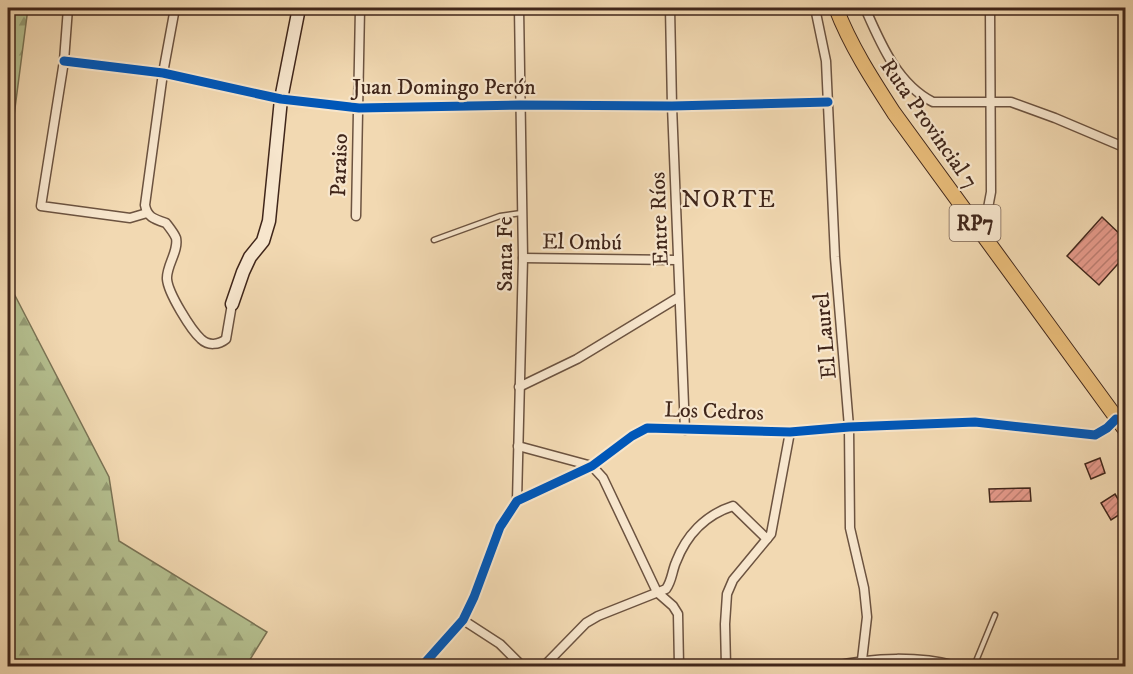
<svg xmlns="http://www.w3.org/2000/svg" width="1133" height="674" font-family="'IM FELL DW Pica',serif">
	<style>
		.forest { fill: url(#forest-firs); stroke: #7a7355; stroke-width: 1.5 }
		.building { fill: url(#building-hatch); stroke: #40261a; stroke-width: 1.5 }
		.lines { fill: none; stroke-linecap: round; stroke-linejoin: round }
		.lane-casing { stroke: #6c5340; stroke-width: 7 }
		.street-casing { stroke: #6c5340; stroke-width: 11 }
		.secondary-casing { stroke: #40261a; stroke-width: 15 }
		.primary-casing { stroke: #40261a; stroke-width: 16 }
		.lane { stroke: #f7e6cd; stroke-width: 4 }
		.street { stroke: #f7e6cd; stroke-width: 8 }
		.secondary { stroke: #f7e6cd; stroke-width: 12 }
		.primary { stroke: #e9bc79; stroke-width: 14 }
		.cycleway-casing { stroke: #f7e6cd; stroke-width: 13 }
		.cycleway { stroke: #0057b8; stroke-width: 9 }
		.labels { text-anchor: middle; stroke-width: 4.5; stroke-linejoin: round; paint-order: stroke }
		.shield { fill: #f7e6cd; stroke: #776050; stroke-width: 1.5 }
		.shield-label { font-size: 21px; font-weight: bold; fill: #40261a }
		.street-label { font-size: 22px; fill: #40261a; stroke: #f7e6cd }
		.neighbourhood-label { font-size: 24px; letter-spacing: 1.5px; fill: #40261a; stroke: #f7e6cd }
	</style>
	<defs>
		<pattern id="forest-firs" width="22" height="20" patternUnits="userSpaceOnUse" patternTransform="scale(1.5)"><rect width="22" height="20" fill="#b5c090"/><path d="M5 1l3.5 6h-7zM16 11l3.5 6h-7z" fill="#959c75"/></pattern>
		<pattern id="building-hatch" width="6" height="6" patternUnits="userSpaceOnUse" patternTransform="scale(1.5)"><rect width="6" height="6" fill="#e69a8b"/><path d="M-1 1l2-2M0 6l6-6M5 7l2-2" fill="none" stroke="#bc7d71"/></pattern>
	</defs>
	<rect width="100%" height="100%" fill="#f2d9b2"/>
	<filter id="stains"><feTurbulence type="fractalNoise" baseFrequency=".00333" numOctaves="4"/><feColorMatrix values="0 0 0 0 .2 0 0 0 0 .09 0 0 0 0 .02 0 0 0 .5 -.17"/></filter>
	<radialGradient id="worn" r=".72"><stop offset=".6" stop-color="#630" stop-opacity="0"/><stop offset="1" stop-color="#630" stop-opacity=".3"/></radialGradient>
	<g class="forest">
		<polygon points="8,8 28,8 8,162"/>
		<polygon points="8,282 109,477 119,541 267,632 246,666 8,666"/>
	</g>
	<g class="building">
		<polygon points="1102,217 1125,239 1125,256 1099,285 1067,256"/>
		<polygon points="1100,458 1105,473 1091,479 1085,464"/>
		<polygon points="1030,488 1031,501 990,502 989,489"/>
		<polygon points="1115,494 1125,511 1111,520 1101,503"/>
	</g>
	<g class="lines">
		<g class="lane-casing">
			<g id="lane">
				<polyline points="434,240 500,216 521,213"/>
				<polyline points="974,666 995,615"/>
			</g>
		</g>
		<g class="street-casing">
			<g id="street">
				<polyline points="68,8 64,61 41,206 130,218 147,213"/>
				<path d="M175 8 163 73 145 205C147 217 154 219 166 223 169 227 174 233 176 238 179 251 166 266 167 279 168 293 191 330 201 339 208 346 219 345 226 339L232 304"/>
				<polyline points="670,8 672,106 685,430"/>
				<polyline points="815,8 826,61 835,257 849,427 850,528 864,588 867,617 862,660"/>
				<path d="M865 8C880 42 897 84 933 102H1011L1055 118 1126 148"/>
				<polyline points="64,61 163,73 281,99 359,108 520,105 672,106 828,102"/>
				<polyline points="356,216 360,8"/>
				<polyline points="978,226 988,208 991,192 990,8"/>
				<polyline points="523,258 677,260"/>
				<polyline points="519,387 577,359 679,297"/>
				<polyline points="518,446 592,466 603,478 657,592 673,606 678,614 679,666"/>
				<polyline points="517,501 523,258 519,8"/>
				<polyline points="463,620 500,644 522,666"/>
				<polyline points="422,666 463,620 474,597 500,527 517,501 592,466 632,436 647,428 790,432 849,427 975,422 1095,435 1107,428 1116,419"/>
				<path d="M544 666 586 623 598 616 666 589C672 581 672 571 676 562 686 536 705 515 733 506L767 539"/>
				<polyline points="726,666 725,624 727,594 733,580 771,534 790,432"/>
				<path d="M835 666C874 657 919 656 957 666"/>
				<polyline points="1120,666 1126,661"/>
			</g>
		</g>
		<g class="secondary-casing">
			<polyline id="secondary" points="232,304 243,272 250,257 263,241 269,221 281,99 299,8"/>
		</g>
		<g class="primary-casing">
			<path id="primary" d="M836 8C850 45 872 79 894 113L1126 431"/>
		</g>
		<use href="#lane" class="lane"/>
		<use href="#street" class="street"/>
		<use href="#secondary" class="secondary"/>
		<use href="#primary" class="primary"/>
		<g class="cycleway-casing">
			<g id="cycleway">
				<polyline points="64,61 163,73 281,99 359,108 520,105 672,106 828,102"/>
				<polyline points="422,666 463,620 474,597 500,527 517,501 592,466 632,436 647,428 790,432 849,427 975,422 1095,435 1107,428 1116,419"/>
			</g>
		</g>
		<use href="#cycleway" class="cycleway"/>
	</g>
	<g class="labels">
		<rect class="shield" x="949.5" y="205" width="51" height="36" rx="4.5"/>
		<g class="shield-label">
			<text x="975" y="230">RP7</text>
		</g>
		<g class="street-label">
			<text x="444" y="94">Juan Domingo Perón</text>
			<text transform="translate(930 123) rotate(55)" y="8">Ruta Provincial 7</text>
			<text transform="translate(338 165) rotate(-88)" y="8">Paraiso</text>
			<text transform="translate(658 219) rotate(-92)" y="8">Entre Ríos</text>
			<text transform="translate(582 241) rotate(1)" y="8">El Ombú</text>
			<text transform="translate(504 254) rotate(-90)" y="8">Santa Fe</text>
			<text transform="translate(824 336) rotate(-95)" y="8">El Laurel</text>
			<text transform="translate(714 410) rotate(2)" y="8">Los Cedros</text>
		</g>
		<g class="neighbourhood-label">
			<text x="729" y="207">NORTE</text>
		</g>
	</g>
	<rect width="1133" height="674" fill="none" stroke="#f2d9b2" stroke-width="30"/>
	<rect x="9" y="9" width="1115" height="656" fill="none" stroke="#40261a" stroke-width="3"/>
	<rect x="15" y="15" width="1103" height="644" fill="none" stroke="#40261a" stroke-width="1.5"/>
	<rect width="100%" height="100%" filter="url(#stains)"/>
	<rect width="100%" height="100%" fill="url(#worn)"/>
</svg>
